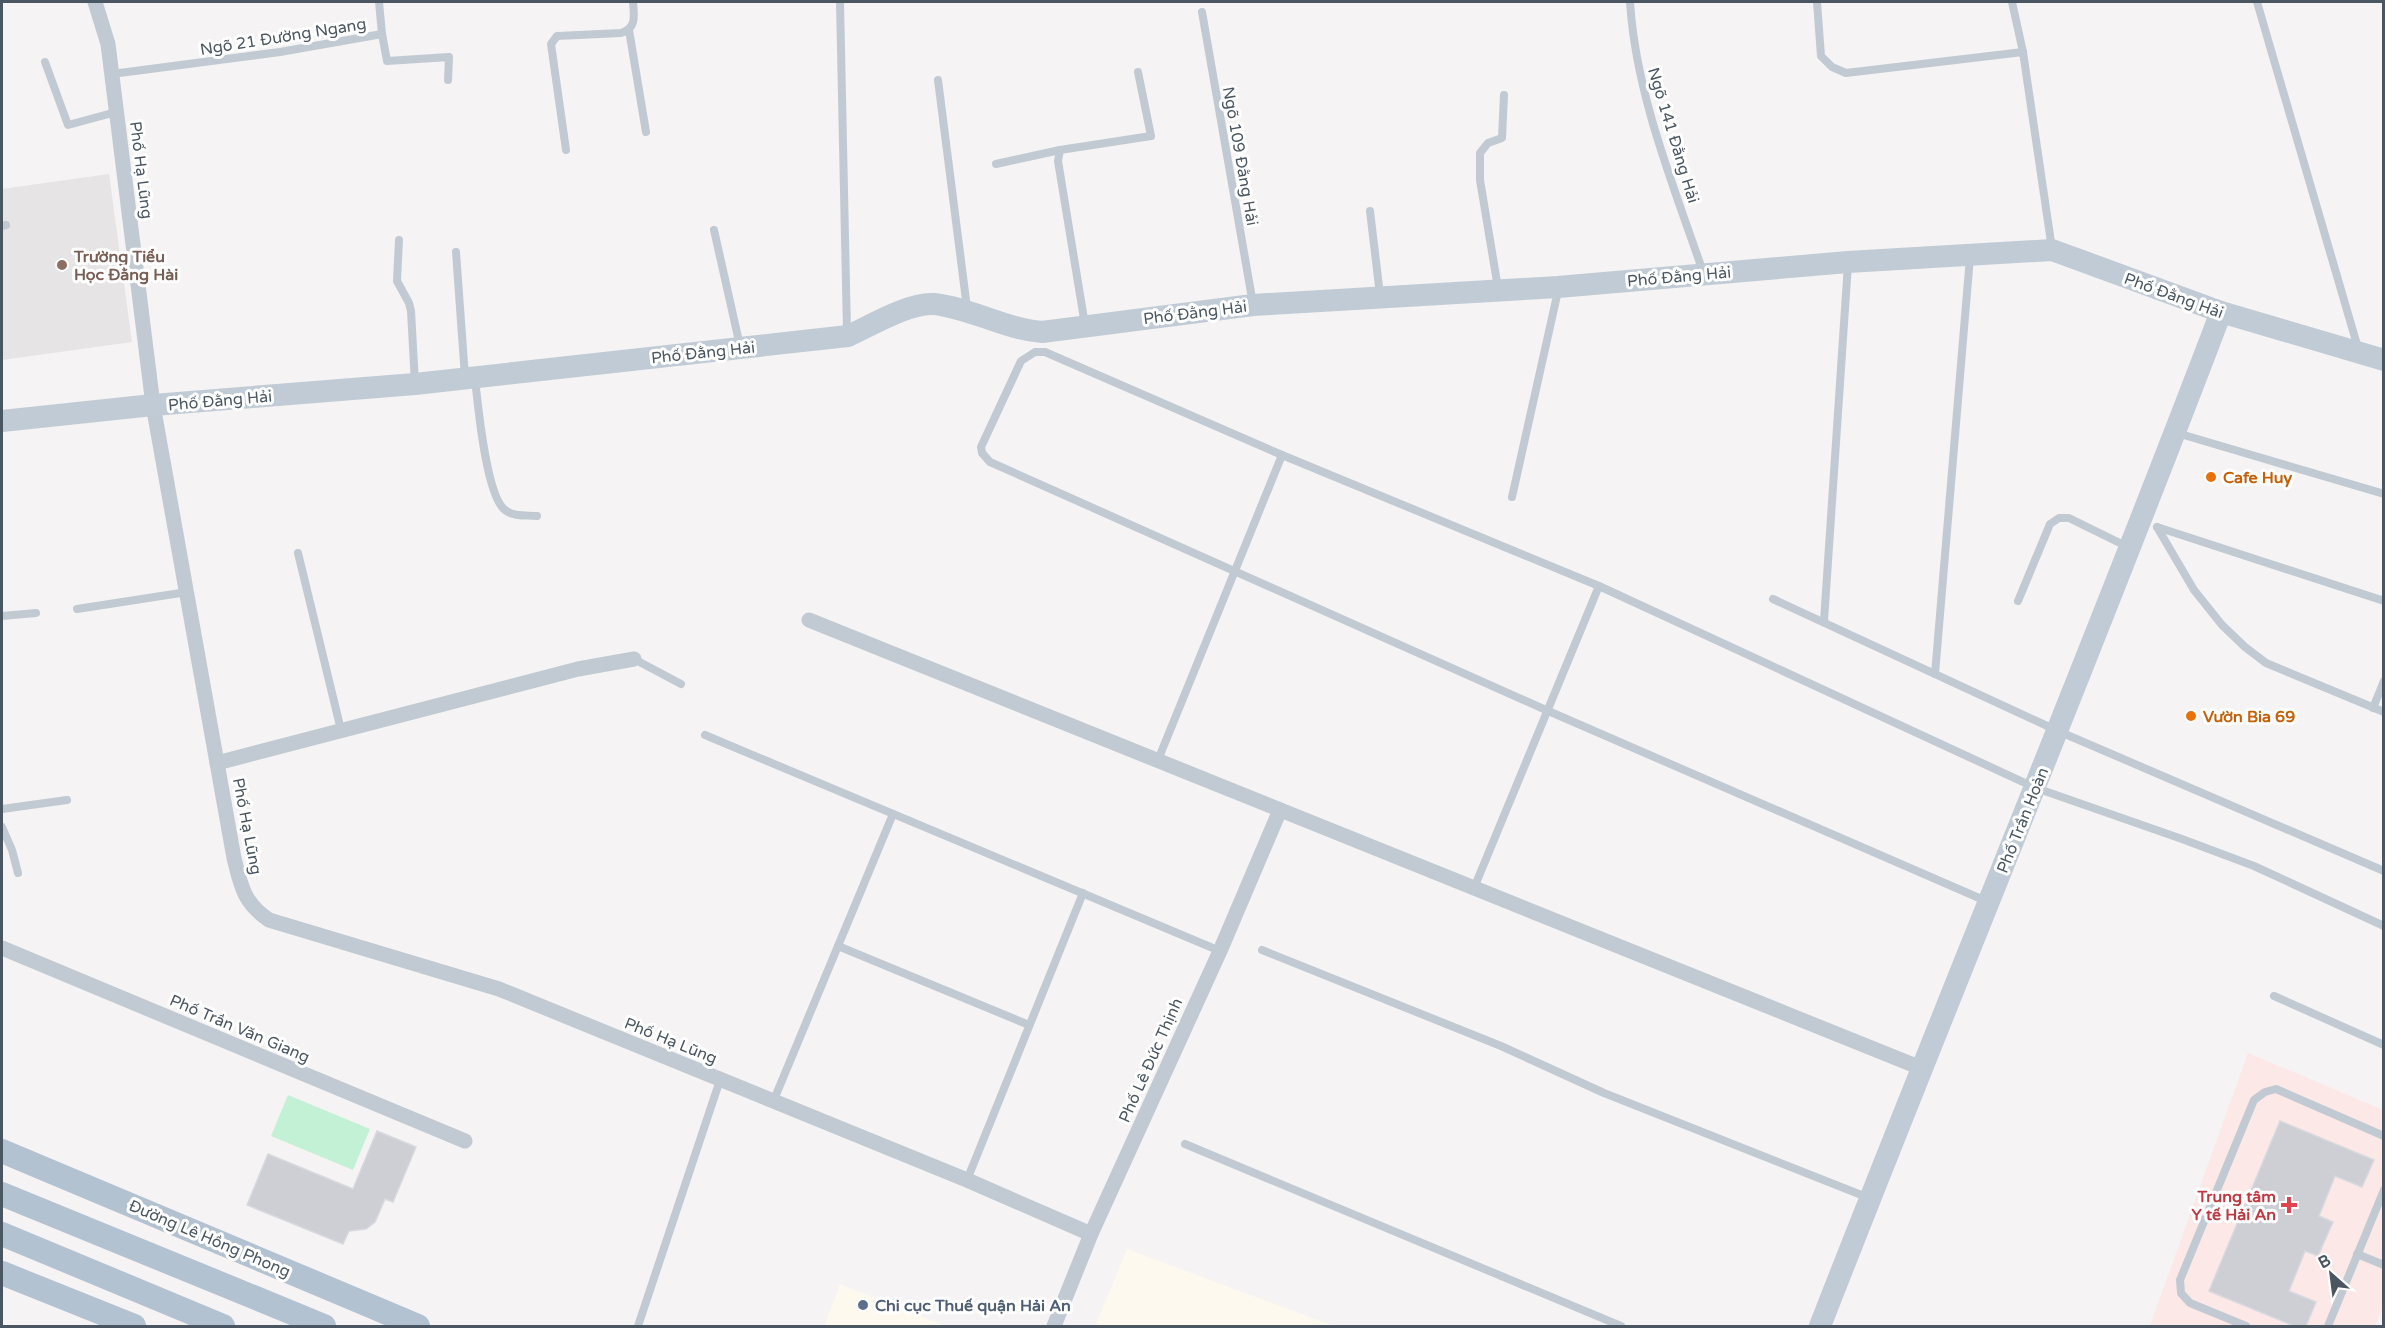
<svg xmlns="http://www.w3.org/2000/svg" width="2385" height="1328" font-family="'Varela Round',sans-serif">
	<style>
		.commercial { fill: #fdf9ef }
		.education { fill: #e6e4e5 }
		.medical { fill: #fce8e6 }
		.green { fill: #c3f1d5 }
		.building { fill: #cdcfd5; stroke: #d7d9de; stroke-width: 1.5 }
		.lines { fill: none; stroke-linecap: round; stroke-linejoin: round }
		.lane { stroke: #c1cad2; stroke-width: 8 }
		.street { stroke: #c1cad2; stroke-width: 15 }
		.secondary { stroke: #c1cbd6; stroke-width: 22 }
		.primary { stroke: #b3c2d1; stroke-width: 24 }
		.education-dot { fill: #8d6e63; stroke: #fff; stroke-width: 2 }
		.food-dot { fill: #e8710a; stroke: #fff; stroke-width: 2 }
		.health-dot { fill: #e0444e; stroke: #fff; stroke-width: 2 }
		.service-dot { fill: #5c6f8a; stroke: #fff; stroke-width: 2 }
		.labels { text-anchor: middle; stroke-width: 6; stroke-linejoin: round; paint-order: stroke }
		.street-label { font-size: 16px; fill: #4a5661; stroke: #fff }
		.education-label { font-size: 16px; font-weight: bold; fill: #785e54; stroke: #fff; text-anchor: start }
		.food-label { font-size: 16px; font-weight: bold; fill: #c56008; stroke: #fff; text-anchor: start }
		.health-label { font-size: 16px; font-weight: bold; fill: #be3a42; stroke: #fff; text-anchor: end }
		.service-label { font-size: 16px; font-weight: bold; fill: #4e5e75; stroke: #fff; text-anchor: start }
	</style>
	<rect width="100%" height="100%" fill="#f5f3f3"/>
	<g class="commercial">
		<polygon points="1127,1249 1334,1326 1095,1326"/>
		<polygon points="840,1284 946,1326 824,1326"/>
	</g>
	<polygon class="education" points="109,174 132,342 2,360 2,189"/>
	<polygon class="medical" points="2248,1053 2383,1110 2384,1305 2375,1326 2150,1326"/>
	<polygon class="green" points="288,1095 370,1129 353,1170 271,1136"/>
	<g class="building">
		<polygon points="2280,1121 2374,1160 2362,1187 2335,1176 2319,1216 2333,1222 2318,1256 2305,1251 2289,1291 2316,1302 2306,1326 2294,1326 2209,1291"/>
		<polygon points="377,1131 416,1147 393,1202 385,1199 375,1222 366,1229 349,1231 343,1244 247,1205 268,1154 353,1189"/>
	</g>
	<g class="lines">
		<g class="lane">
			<polyline points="379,2 382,34"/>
			<polyline points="840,2 847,332"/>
			<path d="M1630 2C1636 95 1673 184 1703 272"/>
			<polyline points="1817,2 1821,56 1832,67 1846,73 2023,52"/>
			<polyline points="2012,2 2023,52 2052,249"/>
			<polyline points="2257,2 2358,348"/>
			<polyline points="1202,12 1253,304"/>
			<polyline points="629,30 646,132"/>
			<polyline points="45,62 68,125 116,112"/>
			<polyline points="112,74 280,52 382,34 387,61 449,57 448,80"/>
			<polyline points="938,80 967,308"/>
			<path d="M566 150 551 44 557 36 621 33C637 28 634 16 633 2"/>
			<polyline points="996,164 1060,150"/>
			<polyline points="1370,211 1380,295"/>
			<polyline points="2,226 6,225"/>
			<polyline points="714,230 740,346"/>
			<polyline points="399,240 397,281 409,303 411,311 415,383"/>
			<polyline points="456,252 465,377"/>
			<polyline points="1498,288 1480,180 1480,153 1488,143 1502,138 1504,95"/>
			<polyline points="1085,325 1058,161 1060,150 1151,136 1138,72"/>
			<path d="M475 379C478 405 486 496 505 510 514 517 526 515 537 516"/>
			<polyline points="2177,433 2384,494"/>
			<polyline points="1512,497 1558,291"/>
			<polyline points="2157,527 2194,590 2222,625 2245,647 2266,663 2384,712"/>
			<polyline points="2157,527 2384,601"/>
			<polyline points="298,553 341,730"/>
			<polyline points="1773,599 2058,731 2384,871"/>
			<polyline points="2018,601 2050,524 2059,518 2069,518 2128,547"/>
			<polyline points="77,609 187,592"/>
			<polyline points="2,616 36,613"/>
			<polyline points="1824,621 1848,264"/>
			<polyline points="634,659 681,684"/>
			<polyline points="1935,674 1970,257"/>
			<polyline points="2373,708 2384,681"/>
			<polyline points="705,735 1220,951"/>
			<polyline points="1158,760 1282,455"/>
			<polyline points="2,809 67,800"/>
			<polyline points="2,827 12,850 18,873"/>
			<polyline points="1474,888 1599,586"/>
			<polyline points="1986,901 1546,710 990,462 982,453 981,447 1021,361 1035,352 1045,352 1282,455 1599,586 2036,788 2182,839 2254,866 2384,926"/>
			<polyline points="838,946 1029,1025"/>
			<polyline points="1262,950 1501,1046 1604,1093 1869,1198"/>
			<polyline points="2274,996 2384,1045"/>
			<polyline points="773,1102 893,814"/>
			<polyline points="1185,1144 1621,1326"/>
			<polyline points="967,1180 1083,893"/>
			<polyline points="2357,1254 2384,1265"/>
			<polyline points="638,1326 720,1080"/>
			<polyline points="2246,1326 2190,1303 2181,1293 2180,1280 2254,1100 2265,1092 2276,1089 2384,1136"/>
			<polyline points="2328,1326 2384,1190"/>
		</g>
		<g class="street">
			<path d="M95 2 108 44 153 405 234 858C241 887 244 903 269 920L499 989 967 1180 1091 1234"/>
			<polyline points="809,620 1921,1068"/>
			<polyline points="217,763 578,669 634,659"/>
			<polyline points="2,948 465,1141"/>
			<polyline points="1054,1326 1091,1234 1220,951 1280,810"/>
		</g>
		<g class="secondary">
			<path d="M2 421 153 405 415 384 848 336C870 326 910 302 934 304 971 308 1004 329 1042 332L1253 305 1558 287 1848 262 2052 250 2221 312 2384 360"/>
			<path d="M1820 1326C1952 988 2092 652 2221 312"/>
		</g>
		<g class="primary">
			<polyline points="2,1151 418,1326"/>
			<polyline points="2,1194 324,1326"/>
			<polyline points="2,1234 223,1326"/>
			<polyline points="2,1273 134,1326"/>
		</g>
	</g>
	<circle class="education-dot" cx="62" cy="265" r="6"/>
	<g class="food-dot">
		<circle cx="2211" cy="477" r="6"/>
		<circle cx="2191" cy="716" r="6"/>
	</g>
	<path class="health-dot" d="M2286 1196h6v6h6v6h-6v6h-6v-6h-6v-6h6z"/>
	<circle class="service-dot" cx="863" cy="1305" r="6"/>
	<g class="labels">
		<g class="street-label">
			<text transform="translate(283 36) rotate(-9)" y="6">Ngõ 21 Đường Ngang</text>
			<text transform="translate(1674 135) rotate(73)" y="6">Ngõ 141 Đằng Hải</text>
			<text transform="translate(1241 156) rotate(80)" y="6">Ngõ 109 Đằng Hải</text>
			<text transform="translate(142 170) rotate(83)" y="6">Phố Hạ Lũng</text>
			<text transform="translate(1679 276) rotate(-5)" y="6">Phố Đằng Hải</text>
			<text transform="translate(2174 295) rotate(20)" y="6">Phố Đằng Hải</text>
			<text transform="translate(1195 312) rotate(-7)" y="6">Phố Đằng Hải</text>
			<text transform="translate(703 352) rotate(-6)" y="6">Phố Đằng Hải</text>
			<text transform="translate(220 400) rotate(-5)" y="6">Phố Đằng Hải</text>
			<text transform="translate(2022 820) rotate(-68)" y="6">Phố Trần Hoàn</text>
			<text transform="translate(248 826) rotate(79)" y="6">Phố Hạ Lũng</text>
			<text transform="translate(240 1028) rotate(23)" y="6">Phố Trần Văn Giang</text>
			<text transform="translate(671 1040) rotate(22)" y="6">Phố Hạ Lũng</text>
			<text transform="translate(1150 1060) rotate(-66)" y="6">Phố Lê Đức Thịnh</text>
			<text transform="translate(210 1238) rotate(23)" y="6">Đường Lê Hồng Phong</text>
		</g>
		<g class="education-label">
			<text x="74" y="262">Trường Tiểu<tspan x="74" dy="18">Học Đằng Hài</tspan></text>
		</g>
		<g class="food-label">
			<text x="2223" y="483">Cafe Huy</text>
			<text x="2203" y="722">Vườn Bia 69</text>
		</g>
		<g class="health-label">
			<text x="2276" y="1202">Trung tâm<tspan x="2276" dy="18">Y tế Hải An</tspan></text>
		</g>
		<g class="service-label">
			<text x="875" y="1311">Chi cục Thuế quận Hải An</text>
		</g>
	</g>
	<rect width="2385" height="1328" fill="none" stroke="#4a5661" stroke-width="6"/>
	<g transform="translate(2331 1274) rotate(332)" stroke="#ffffff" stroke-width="4.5" paint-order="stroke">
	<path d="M0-4.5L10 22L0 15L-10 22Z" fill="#4a5661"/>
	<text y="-9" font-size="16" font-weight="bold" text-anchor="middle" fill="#4a5661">B</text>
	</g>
</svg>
